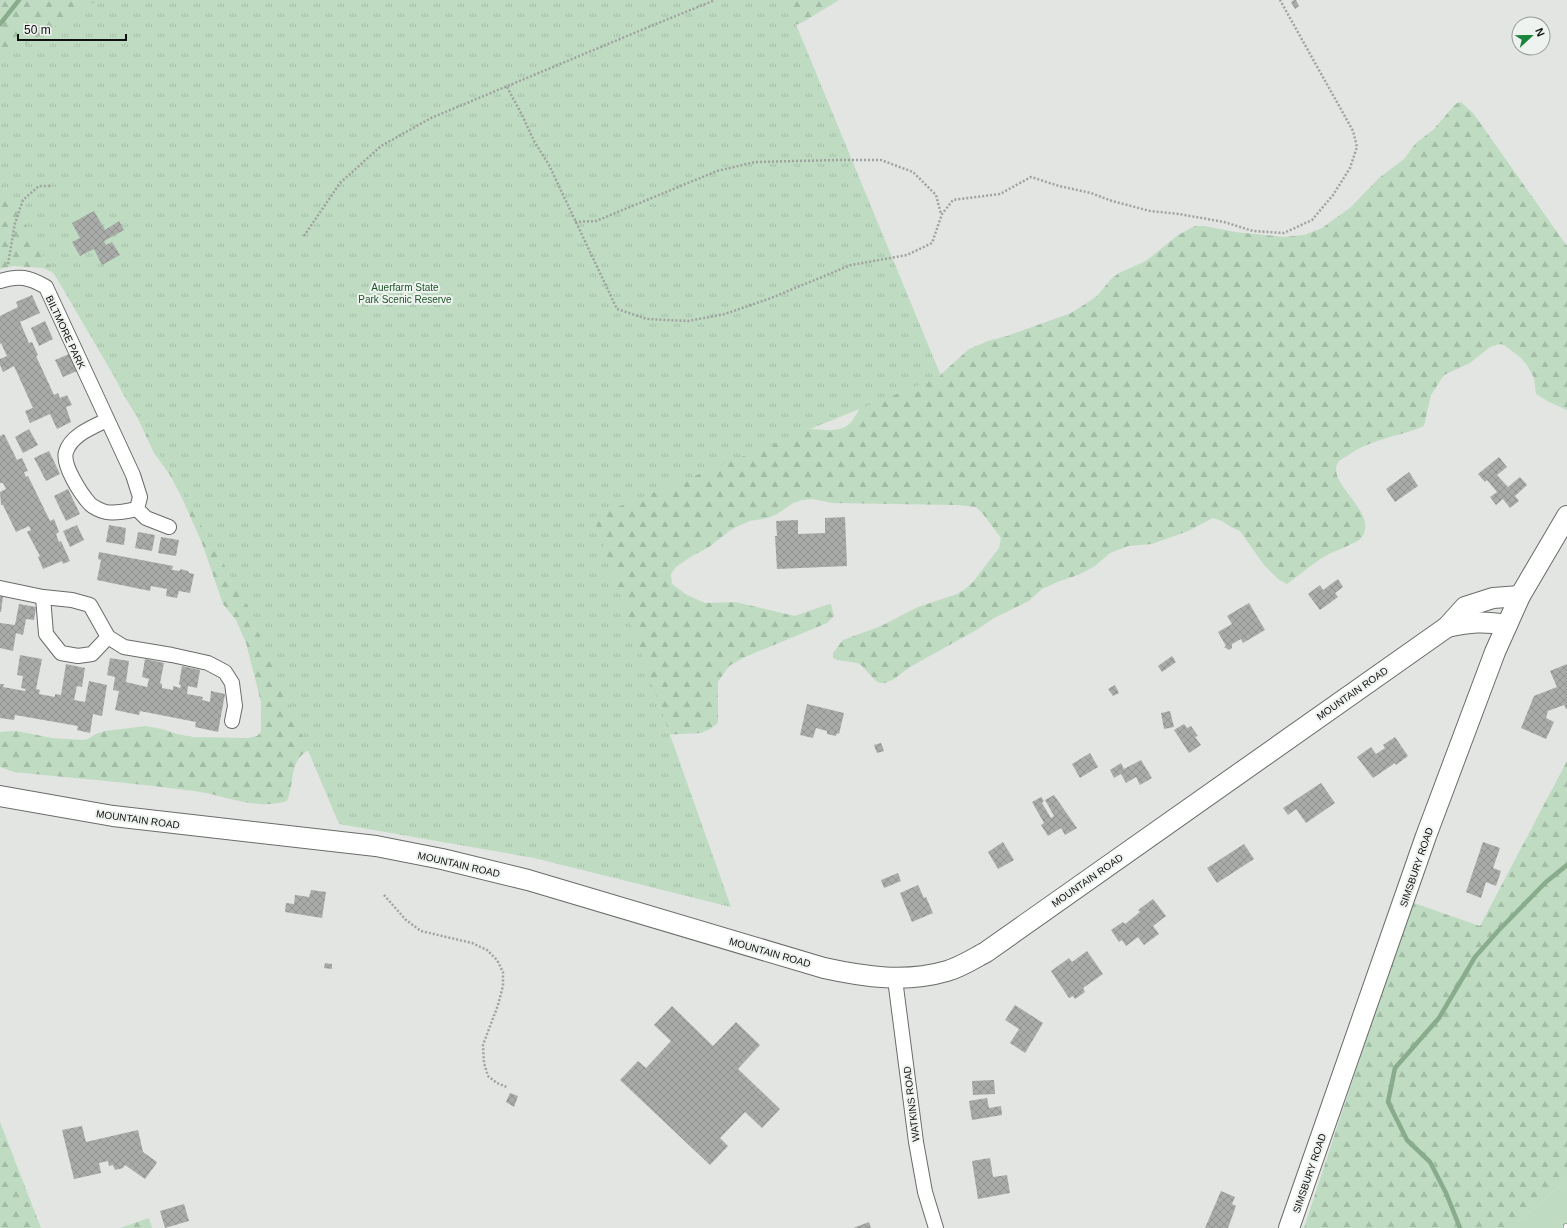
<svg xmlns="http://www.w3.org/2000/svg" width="1567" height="1228" font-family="Helvetica,sans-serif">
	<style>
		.grass { fill: #bfdcc2 }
		.forest { fill: url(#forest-firs) }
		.park { fill: url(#park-tufts) }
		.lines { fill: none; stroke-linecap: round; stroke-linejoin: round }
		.stream { stroke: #88ac8c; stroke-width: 4.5 }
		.building { fill: url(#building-cross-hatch) }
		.lane-casing { stroke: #696c69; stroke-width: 8 }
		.street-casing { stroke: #696c69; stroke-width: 16 }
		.secondary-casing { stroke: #696c69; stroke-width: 22 }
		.path { stroke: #a0a2a0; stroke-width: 2.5; stroke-dasharray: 2 2; stroke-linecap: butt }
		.lane { stroke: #fff; stroke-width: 7 }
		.street { stroke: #fff; stroke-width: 14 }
		.secondary { stroke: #fff; stroke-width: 20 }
		.labels { text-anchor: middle; stroke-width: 4; stroke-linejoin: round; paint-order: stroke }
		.park-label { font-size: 10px; fill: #1e552a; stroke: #eff3f0 }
		.street-label { font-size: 10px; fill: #101110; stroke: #eff3f0 }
	</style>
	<defs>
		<pattern id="forest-firs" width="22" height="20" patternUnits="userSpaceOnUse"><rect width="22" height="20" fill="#bfdcc2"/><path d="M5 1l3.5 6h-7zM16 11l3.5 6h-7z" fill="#a3bca6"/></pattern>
		<pattern id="park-tufts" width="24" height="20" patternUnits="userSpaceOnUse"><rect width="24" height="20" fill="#bfdcc2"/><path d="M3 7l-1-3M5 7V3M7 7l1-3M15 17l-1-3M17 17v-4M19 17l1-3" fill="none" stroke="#a3bca6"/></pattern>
		<pattern id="building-cross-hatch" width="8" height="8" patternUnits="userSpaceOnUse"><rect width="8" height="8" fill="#a8aba8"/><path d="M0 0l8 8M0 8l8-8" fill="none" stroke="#909290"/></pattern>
	</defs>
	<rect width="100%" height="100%" fill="#e2e5e2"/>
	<polygon class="grass" points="1567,1180 1567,1228 1510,1228"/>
	<g class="forest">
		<path d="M0 0H839L803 22 750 45 804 428C818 429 842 435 852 421 858 413 862 404 866 396L939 376 969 349 988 341 1007 336 1071 313 1090 301 1098 295 1111 279 1119 273 1146 261 1178 235 1195 226H1205L1235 232 1284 237 1304 235 1322 228 1351 207 1379 178 1404 159 1416 143 1433 130 1453 107 1457 103 1461 102 1473 113 1567 246V410L1549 402 1536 394 1534 378 1527 365 1520 357 1504 345 1500 344 1490 347 1470 363 1444 375 1431 395 1424 426C1398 437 1370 439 1347 456 1345 457 1341 459 1339 461 1323 482 1379 511 1362 537 1358 543 1337 550 1329 554 1315 561 1301 574 1287 584L1278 579 1264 565 1240 531 1231 527 1222 521 1213 518 1188 531 1152 544 1128 546 1110 553 1095 566 1078 575 1060 581 1042 589 1029 601 994 618 978 629 910 667 894 679 885 683H880L876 681 861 665 857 663 837 660 833 658V653L843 640 881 626 918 607 957 594 965 589 973 582 999 548 1001 538 983 514 976 507 957 505 832 503 812 499 802 500 793 503 777 514 768 518 750 521 732 529 709 547 692 556 676 567 671 574 672 584 687 595 705 603 735 602 795 616 829 604H831L834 616 827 623 745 657 729 666 718 682V723L710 729 701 733 565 740 316 747C287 757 296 779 287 801 254 811 226 795 194 791 134 783 74 778 14 772L0 767V732L17 731 52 738 83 740 88 739 96 734 105 731 146 726 162 729 177 734 192 737 248 738 257 736 261 732V702L246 643 236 620 223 604 202 543 182 498 170 475 154 453 138 419 121 390 104 353 72 295 52 272 43 268 13 266 0 269Z"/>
		<polygon points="1567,761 1567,1180 1510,1228 1304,1228 1411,902 1480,926"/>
		<polygon points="0,1122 41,1228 0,1228"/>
		<polygon points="149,1218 152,1228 120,1228"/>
	</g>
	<polygon class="park" points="98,0 796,0 788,5 941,376 593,517 731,907 534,858 339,824 244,599 0,181 0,60"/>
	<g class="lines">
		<g class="stream">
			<polyline points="0,24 19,0"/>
			<polyline points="1460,1228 1446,1193 1430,1162 1407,1140 1388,1102 1395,1068 1439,1018 1475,957 1498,931 1546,882 1567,865"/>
		</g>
	</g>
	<g class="building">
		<polygon points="1294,0 1296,0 1299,6 1295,9 1291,2"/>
		<polygon points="94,211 105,230 119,221 124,230 104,241 106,245 112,242 120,255 102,265 94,249 80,256 72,242 80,238 72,223"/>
		<polygon points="32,295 40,313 20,322 29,343 32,342 38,355 36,356 54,395 58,393 60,398 67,395 72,405 66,407 71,422 57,429 50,414 30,423 25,411 33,408 14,366 3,372 0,365 0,359 7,356 1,343 0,344 0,316 18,307 16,302"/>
		<polygon points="45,321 53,339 39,346 31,328"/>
		<polygon points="69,354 77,371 63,377 55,360"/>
		<polygon points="29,429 38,445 23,453 15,437"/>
		<polygon points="4,434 17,460 22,458 28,471 24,472 26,477 28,476 50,521 54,519 59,532 56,534 59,542 61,541 70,561 63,564 62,561 43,569 38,557 40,556 27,532 31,530 29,526 16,532 3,505 1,505 0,492 6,489 3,483 0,483 0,436"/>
		<polygon points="49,451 60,474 46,481 34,458"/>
		<polygon points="1499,457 1507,467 1497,475 1508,487 1520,477 1527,485 1515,496 1519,501 1510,508 1503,499 1496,505 1490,497 1497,492 1487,480 1485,482 1478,474"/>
		<polygon points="1409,472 1418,486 1395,502 1386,489"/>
		<polygon points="68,489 80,514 66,521 54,496"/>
		<polygon points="845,517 847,566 777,569 775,536 777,536 776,521 798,520 798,534 825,533 825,518"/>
		<polygon points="77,525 84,540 70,547 63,531"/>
		<polygon points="109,525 126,528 124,545 106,542"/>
		<polygon points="138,532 155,535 152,551 135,548"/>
		<polygon points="161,537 179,540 176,556 158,553"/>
		<polygon points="99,552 173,566 172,570 180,571 180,569 188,571 189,573 194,574 190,593 179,591 177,598 166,596 167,589 151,586 150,591 97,580 101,560 98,559"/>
		<polygon points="1338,579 1343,587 1335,593 1338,597 1320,610 1308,594 1320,585 1323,590"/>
		<polygon points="0,596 3,596 1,612 0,612"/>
		<polygon points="1249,603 1265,630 1243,643 1241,639 1232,644 1232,648 1229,650 1224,647 1226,646 1218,632 1232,624 1227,616"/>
		<polygon points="19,604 36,607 34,620 26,619 23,635 16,633 13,651 0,648 0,623 15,625"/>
		<polygon points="20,655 42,659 36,689 40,690 39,694 55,697 55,694 61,695 66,664 85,668 82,687 77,686 74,700 85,702 89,681 107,685 102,716 93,714 90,733 77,730 78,726 15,715 14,720 0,718 0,684 4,684 3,687 25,691 26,689 21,688 23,676 17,675"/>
		<polygon points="1172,656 1176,662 1162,672 1158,666"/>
		<polygon points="110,658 129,661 126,682 147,687 149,679 142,677 145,659 164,663 160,683 162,684 162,688 173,690 173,686 180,688 181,685 179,684 182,666 200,670 197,688 188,686 187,694 203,697 202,700 210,702 211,691 225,694 218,732 195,727 196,722 140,711 139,715 115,710 119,691 113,690 115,677 107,675"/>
		<polygon points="1567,664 1567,709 1566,709 1564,705 1548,711 1546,718 1554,722 1546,739 1521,728 1534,696 1557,687 1550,671"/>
		<polygon points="1115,685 1119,693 1113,696 1108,689"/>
		<polygon points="807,704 844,713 839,734 837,733 836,736 827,734 827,731 816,728 813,738 800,735"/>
		<polygon points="1170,711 1174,727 1164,729 1161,713"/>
		<polygon points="1184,724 1187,728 1191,726 1198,736 1195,737 1201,745 1189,753 1174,730"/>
		<polygon points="1395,737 1408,756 1396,765 1395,763 1373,778 1357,757 1371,747 1376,754 1385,748 1383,745"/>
		<polygon points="881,743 884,751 877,753 874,745"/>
		<polygon points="1090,753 1098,767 1080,778 1072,764"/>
		<polygon points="1141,760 1152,778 1140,785 1136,777 1126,783 1121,774 1114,778 1110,770 1121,763 1124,769"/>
		<polygon points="1321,783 1335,803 1306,823 1296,809 1288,815 1283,808"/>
		<polygon points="1054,795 1077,828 1065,835 1061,828 1048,836 1041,825 1044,823 1032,802 1041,797 1044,801 1042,803 1051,818 1054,816 1045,800"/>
		<polygon points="1003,842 1014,860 998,869 988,852"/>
		<polygon points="1483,842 1500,848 1493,868 1501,871 1496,886 1486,882 1481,898 1466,892"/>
		<polygon points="1244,844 1254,859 1217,883 1207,868"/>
		<polygon points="898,873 901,881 884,888 881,880"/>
		<polygon points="918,885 924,898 926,897 933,913 912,922 900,893"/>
		<polygon points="311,890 326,892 322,918 285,912 286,903 294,904 295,895 309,897"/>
		<polygon points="1153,899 1166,916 1153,926 1159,934 1144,945 1138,937 1126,946 1122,940 1119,942 1111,930 1123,922 1125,924 1140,912 1138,910"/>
		<polygon points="1087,951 1103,974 1083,988 1085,992 1075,999 1073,996 1069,998 1051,971 1069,958 1072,962"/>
		<polygon points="325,963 332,964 332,969 324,968"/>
		<polygon points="1015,1005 1043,1023 1025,1053 1010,1043 1019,1029 1005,1020"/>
		<polygon points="672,1006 713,1046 736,1022 760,1045 738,1069 780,1109 762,1128 745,1112 720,1138 728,1146 710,1165 620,1080 638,1061 646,1068 671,1041 654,1025"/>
		<polygon points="994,1080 995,1094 973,1095 972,1081"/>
		<polygon points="510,1093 518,1096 514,1107 506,1102"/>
		<polygon points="987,1098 989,1108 1001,1106 1002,1115 972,1120 969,1101"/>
		<polygon points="82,1126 86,1142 138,1130 143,1152 157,1162 156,1164 145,1179 125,1165 123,1168 115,1170 113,1165 109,1166 108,1161 99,1163 101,1173 74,1179 62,1130"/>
		<polygon points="990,1158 993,1177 1007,1175 1010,1193 978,1199 972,1161"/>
		<polygon points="1221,1191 1235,1197 1232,1204 1236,1206 1228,1228 1205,1228"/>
		<polygon points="184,1204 189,1221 165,1228 160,1211"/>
		<polygon points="869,1222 871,1228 853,1228"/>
	</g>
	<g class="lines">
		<g class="lane-casing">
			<polyline id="lane" points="1567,1228 1567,1227"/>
		</g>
		<g class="street-casing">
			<g id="street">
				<path d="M0 281C19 275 29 277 46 287L133 475 140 497 137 509 146 518 169 527"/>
				<path d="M107 420C93 427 71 435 66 452 62 465 81 494 90 504 93 507 101 511 106 512 116 514 128 511 137 509"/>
				<polyline points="0,588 43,597 72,600 90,605 108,637 124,647 172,655 208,663 225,672 232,683 235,706 232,721"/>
				<polyline points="43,597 46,634 61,653 78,656 92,654 108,637"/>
				<polyline points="895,979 916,1142 925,1192 936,1228"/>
			</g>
		</g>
		<g class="secondary-casing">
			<g id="secondary">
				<path d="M1447 627C1471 622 1483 621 1507 625"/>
				<path d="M0 796 113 816 376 846 442 859 528 880 824 968C865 977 906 983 947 971 961 967 973 959 986 952L1447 627 1465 607 1493 598 1520 596"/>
				<polyline points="1289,1228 1426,836 1495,652 1520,596 1567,516"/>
			</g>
		</g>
		<g class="path">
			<polyline points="507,87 522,115 534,141 549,165 617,309 647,319 688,321 725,314 771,298 851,265 907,255 932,243 942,214 953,200 1000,194 1031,177 1059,186 1091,193 1112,201 1150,211 1179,214 1224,222 1253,231 1284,233 1312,220 1333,195 1350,168 1357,147 1353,131 1280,0"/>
			<polyline points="575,222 596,221 717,171 755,162 838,160 881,160 913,172 936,195 941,214"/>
			<polyline points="304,236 340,183 381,146 431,118 651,26 715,0"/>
			<polyline points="8,264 15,223 23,200 39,186 51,186"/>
			<polyline points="384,895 406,920 421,931 472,943 487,950 497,960 503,972 503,986 498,1005 483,1045 484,1063 488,1076 497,1083 507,1087"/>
		</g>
		<use href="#lane" class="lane"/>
		<use href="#street" class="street"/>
		<use href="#secondary" class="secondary"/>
	</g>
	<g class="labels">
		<g class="park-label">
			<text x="405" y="291">Auerfarm State<tspan x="405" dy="12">Park Scenic Reserve</tspan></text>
		</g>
		<g class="street-label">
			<text transform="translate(66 332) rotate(65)" y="4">BILTMORE PARK</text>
			<text transform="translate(1352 693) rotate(-35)" y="4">MOUNTAIN ROAD</text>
			<text transform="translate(138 819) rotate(8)" y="4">MOUNTAIN ROAD</text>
			<text transform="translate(459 864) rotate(13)" y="4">MOUNTAIN ROAD</text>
			<text transform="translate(1416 867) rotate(-71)" y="4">SIMSBURY ROAD</text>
			<text transform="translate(1087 880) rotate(-35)" y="4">MOUNTAIN ROAD</text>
			<text transform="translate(770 952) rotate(16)" y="4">MOUNTAIN ROAD</text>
			<text transform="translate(911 1104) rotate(-97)" y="4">WATKINS ROAD</text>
			<text transform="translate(1309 1173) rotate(-71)" y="4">SIMSBURY ROAD</text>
		</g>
	</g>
	<g transform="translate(1531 36) rotate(68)"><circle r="19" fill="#eff3f0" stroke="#969996"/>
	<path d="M0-3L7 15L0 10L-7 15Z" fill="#1a843a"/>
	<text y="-6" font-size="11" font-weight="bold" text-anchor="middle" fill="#101110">N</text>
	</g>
	<path d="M18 34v6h108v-6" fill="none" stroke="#101110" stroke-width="2"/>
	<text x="24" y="34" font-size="12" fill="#101110" stroke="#eff3f0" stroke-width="3" paint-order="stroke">50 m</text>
</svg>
